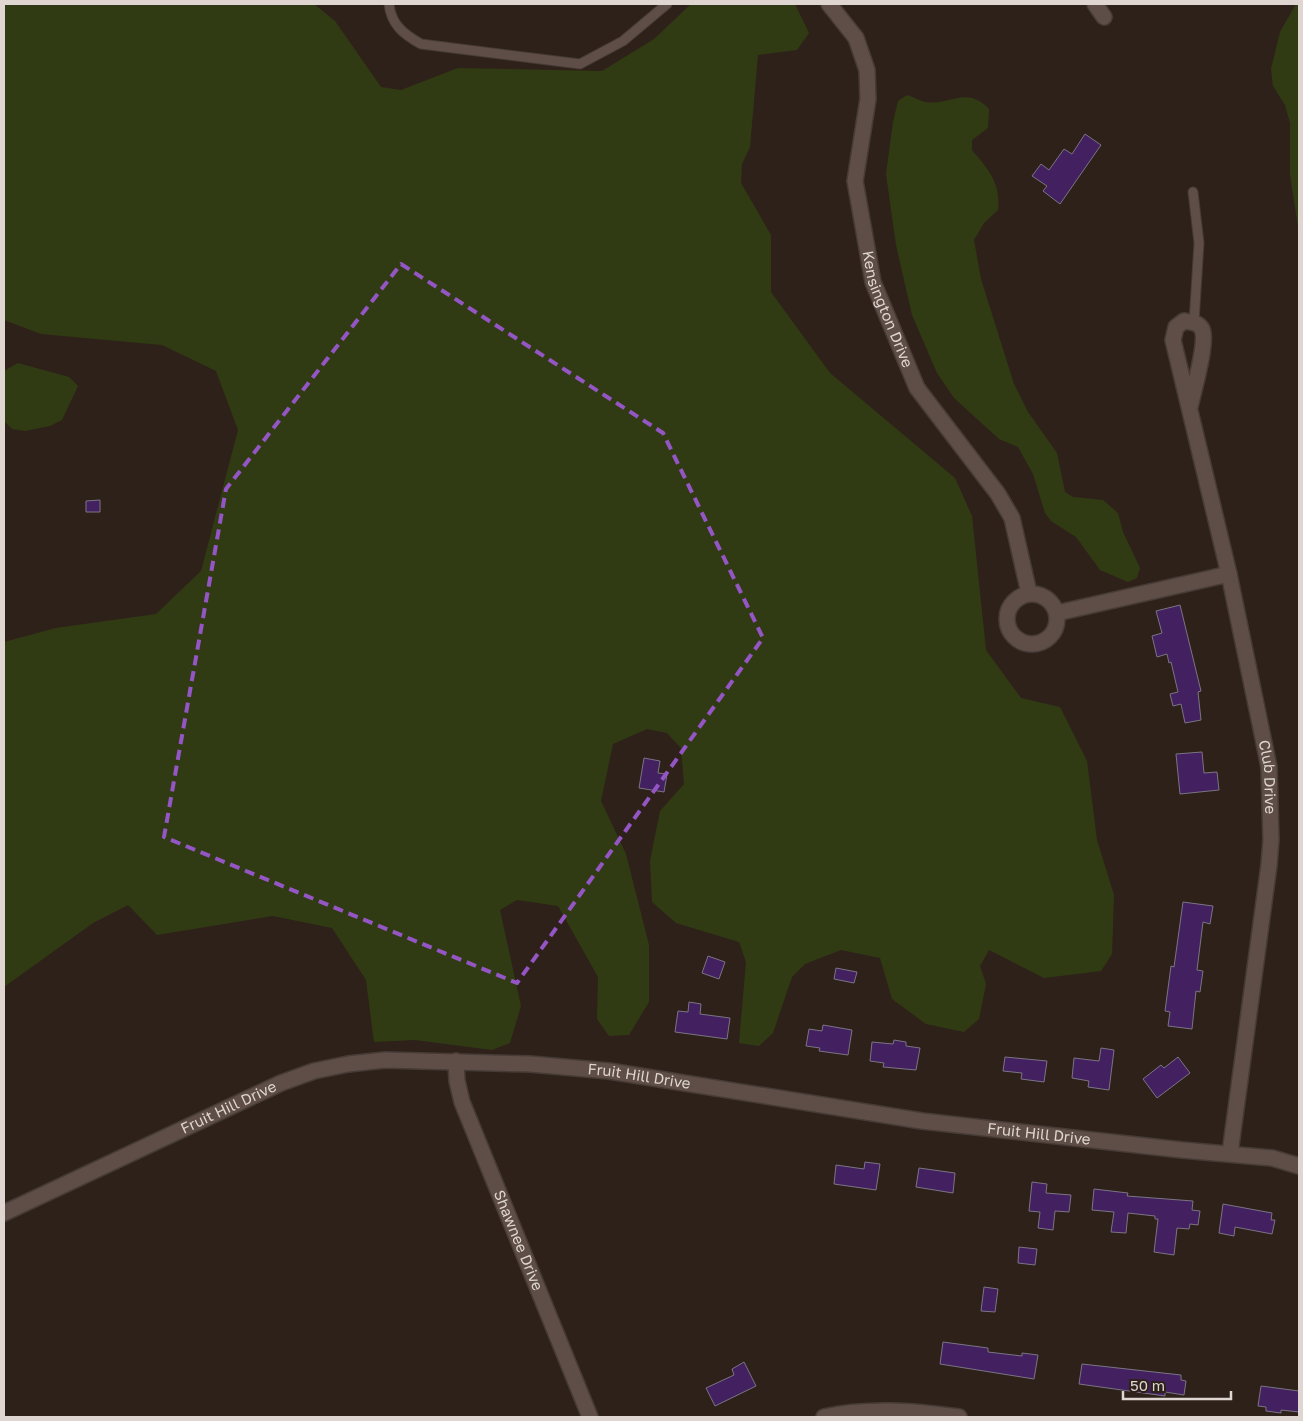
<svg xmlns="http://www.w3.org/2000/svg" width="1303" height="1421" font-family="'Golos Text',sans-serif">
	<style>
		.green { fill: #313b13 }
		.building { fill: #432160; stroke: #7b7483 }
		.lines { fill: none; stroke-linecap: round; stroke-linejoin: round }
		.lane-casing { stroke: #463b36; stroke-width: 11 }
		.street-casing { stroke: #463b36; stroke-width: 18 }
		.lane { stroke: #5e4e47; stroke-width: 9 }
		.street { stroke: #5e4e47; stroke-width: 15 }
		.marked { fill: none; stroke: #9456c4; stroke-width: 4; stroke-dasharray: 10 6; stroke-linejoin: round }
		.labels { text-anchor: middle; stroke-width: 4; stroke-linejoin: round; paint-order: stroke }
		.street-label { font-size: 15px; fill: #dfd6d1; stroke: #2e211a }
	</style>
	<rect width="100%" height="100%" fill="#2e211a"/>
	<g class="green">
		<polygon points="4,4 314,4 335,21 381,87 401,90 458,68 602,71 654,39 691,4 795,4 809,33 797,50 758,55 750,147 742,164 741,183 771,235 771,292 830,373 955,478 972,516 986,650 1021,698 1060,707 1087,761 1097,840 1114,895 1112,954 1101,971 1044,978 989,950 980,966 986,984 979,1019 964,1032 926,1024 892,999 880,958 841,950 805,964 792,977 773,1033 759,1046 739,1043 746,962 739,942 676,923 652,902 650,861 660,811 684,784 681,748 667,733 647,729 613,744 601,801 626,854 649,945 649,1002 629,1035 609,1036 597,1019 598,977 558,906 517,900 500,910 521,1006 510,1043 492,1050 415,1040 374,1042 366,980 332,928 273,916 157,935 128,905 93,923 4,987 4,642 56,628 156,614 201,571 238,430 216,371 162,345 41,334 4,320"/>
		<polygon points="1296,4 1299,4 1299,274 1299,233 1290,175 1290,123 1285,105 1273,86 1271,69 1280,32"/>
		<path d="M907 95C913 97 920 101 926 102 951 106 966 85 989 109L988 128 972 140V150C988 169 1001 183 998 210L984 223 974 240 981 279 1014 384 1028 412 1057 453 1065 492 1073 497 1103 500 1118 513 1123 532 1140 568 1137 578 1128 582 1100 570 1076 537 1051 521 1045 513 1033 474 1018 447 999 439 954 398 937 373 912 315 896 245 886 174 893 122 898 101Z"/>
		<polygon points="18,363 69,377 78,386 62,420 50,426 25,431 12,429 4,421 4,371"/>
	</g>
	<g class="building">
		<polygon points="1085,134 1101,145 1060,204 1043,191 1047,186 1032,176 1041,164 1049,170 1064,149 1072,154"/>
		<polygon points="100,500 100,512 86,512 86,501"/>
		<polygon points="1180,605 1201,691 1198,692 1201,720 1185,723 1181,704 1173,706 1170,694 1178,692 1171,662 1169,663 1167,654 1157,657 1152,636 1162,633 1156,611"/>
		<polygon points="1202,752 1204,773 1217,772 1219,790 1180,794 1176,754"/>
		<polygon points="644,758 660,761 658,773 667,774 664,792 639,788"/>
		<polygon points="1183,902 1213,906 1210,924 1203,922 1197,970 1203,971 1200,992 1196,991 1192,1029 1168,1026 1170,1012 1165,1011 1171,966 1174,967"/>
		<polygon points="708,956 725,962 719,979 702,973"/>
		<polygon points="836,968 857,972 854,983 834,979"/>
		<polygon points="689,1002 701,1004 700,1014 730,1018 727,1039 675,1032 678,1011 688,1012"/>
		<polygon points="823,1025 852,1030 848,1055 819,1051 820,1048 806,1046 809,1029 822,1031"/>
		<polygon points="894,1040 906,1042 906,1046 920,1048 916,1070 883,1067 884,1063 870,1061 872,1042 893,1044"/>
		<polygon points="1101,1048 1114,1050 1109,1090 1088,1087 1089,1081 1072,1078 1074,1058 1099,1061"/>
		<polygon points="1005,1057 1047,1061 1044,1082 1021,1079 1022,1073 1003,1071"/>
		<polygon points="1178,1057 1190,1073 1157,1098 1143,1079 1161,1065 1164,1068"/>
		<polygon points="865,1162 880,1164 876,1190 834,1184 836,1165 864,1169"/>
		<polygon points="919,1168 955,1173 953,1193 916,1187"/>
		<polygon points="1032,1182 1047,1184 1046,1193 1071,1195 1069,1212 1055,1211 1053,1230 1038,1228 1040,1212 1029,1211"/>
		<polygon points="1094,1189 1128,1193 1127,1196 1193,1201 1192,1210 1200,1211 1198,1225 1190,1224 1189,1229 1177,1228 1174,1255 1154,1252 1158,1219 1155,1219 1155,1216 1128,1213 1126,1233 1111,1232 1114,1212 1092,1210"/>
		<polygon points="1223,1204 1272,1213 1271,1220 1275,1220 1272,1234 1235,1227 1234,1236 1219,1233"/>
		<polygon points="1019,1247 1037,1249 1035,1265 1018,1263"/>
		<polygon points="984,1287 998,1289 995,1312 981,1311"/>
		<polygon points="943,1342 988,1348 988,1352 1022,1356 1022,1353 1038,1355 1034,1379 940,1364"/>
		<polygon points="744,1362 756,1386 715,1406 706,1388 734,1375 732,1369"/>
		<polygon points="1082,1364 1181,1375 1181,1380 1186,1381 1184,1395 1165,1392 1165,1396 1079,1384"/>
		<polygon points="1261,1386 1299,1391 1299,1412 1281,1410 1281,1413 1266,1411 1266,1407 1258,1406"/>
	</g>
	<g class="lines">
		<g class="lane-casing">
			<g id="lane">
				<path d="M389 4C391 24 403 34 421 44L580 64 623 41 667 4"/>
				<polyline points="1193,192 1199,243 1194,322"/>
			</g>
		</g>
		<g class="street-casing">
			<g id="street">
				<path id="s1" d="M829 4 856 38 867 70 868 99 855 181 873 282 917 388 998 494 1012 518 1029 593"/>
				<polyline points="1095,4 1104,17"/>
				<path id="s2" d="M1190 407C1193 392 1208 342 1202 329 1198 322 1191 322 1184 321L1176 327 1173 340 1229 574 1269 767 1271 840 1269 865 1230 1153"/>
				<circle cx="1032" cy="619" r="25"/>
				<polyline points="1057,613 1229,574"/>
				<path id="s3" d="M456 1061 457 1081 462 1102 590 1417"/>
				<path id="s4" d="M4 1213 281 1083 314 1071 348 1064 385 1060 530 1064 609 1071 922 1121 1182 1150 1272 1158 1299 1166"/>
				<path d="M824 1417C868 1407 915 1411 959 1417"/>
			</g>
		</g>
		<use href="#lane" class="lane"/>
		<use href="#street" class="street"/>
	</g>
	<path class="marked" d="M401 264 663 433 763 638 517 983 164 837 226 489Z"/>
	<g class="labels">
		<g class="street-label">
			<text dy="5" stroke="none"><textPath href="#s1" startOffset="322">Kensington Drive</textPath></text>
			<text dy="5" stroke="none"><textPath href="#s2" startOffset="571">Club Drive</textPath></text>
			<text dy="5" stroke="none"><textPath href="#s4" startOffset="668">Fruit Hill Drive</textPath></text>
			<text dy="5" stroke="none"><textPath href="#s4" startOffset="248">Fruit Hill Drive</textPath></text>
			<text dy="5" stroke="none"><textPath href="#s4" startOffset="1072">Fruit Hill Drive</textPath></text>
			<text dy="5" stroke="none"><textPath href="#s3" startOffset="191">Shawnee Drive</textPath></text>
		</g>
	</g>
	<rect width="1303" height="1421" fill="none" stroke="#dfd6d1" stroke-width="10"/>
	<path d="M1123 1391v8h108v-8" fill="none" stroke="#dfd6d1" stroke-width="2.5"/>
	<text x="1130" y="1391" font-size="15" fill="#dfd6d1" stroke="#2e211a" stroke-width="4" paint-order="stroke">50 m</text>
</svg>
